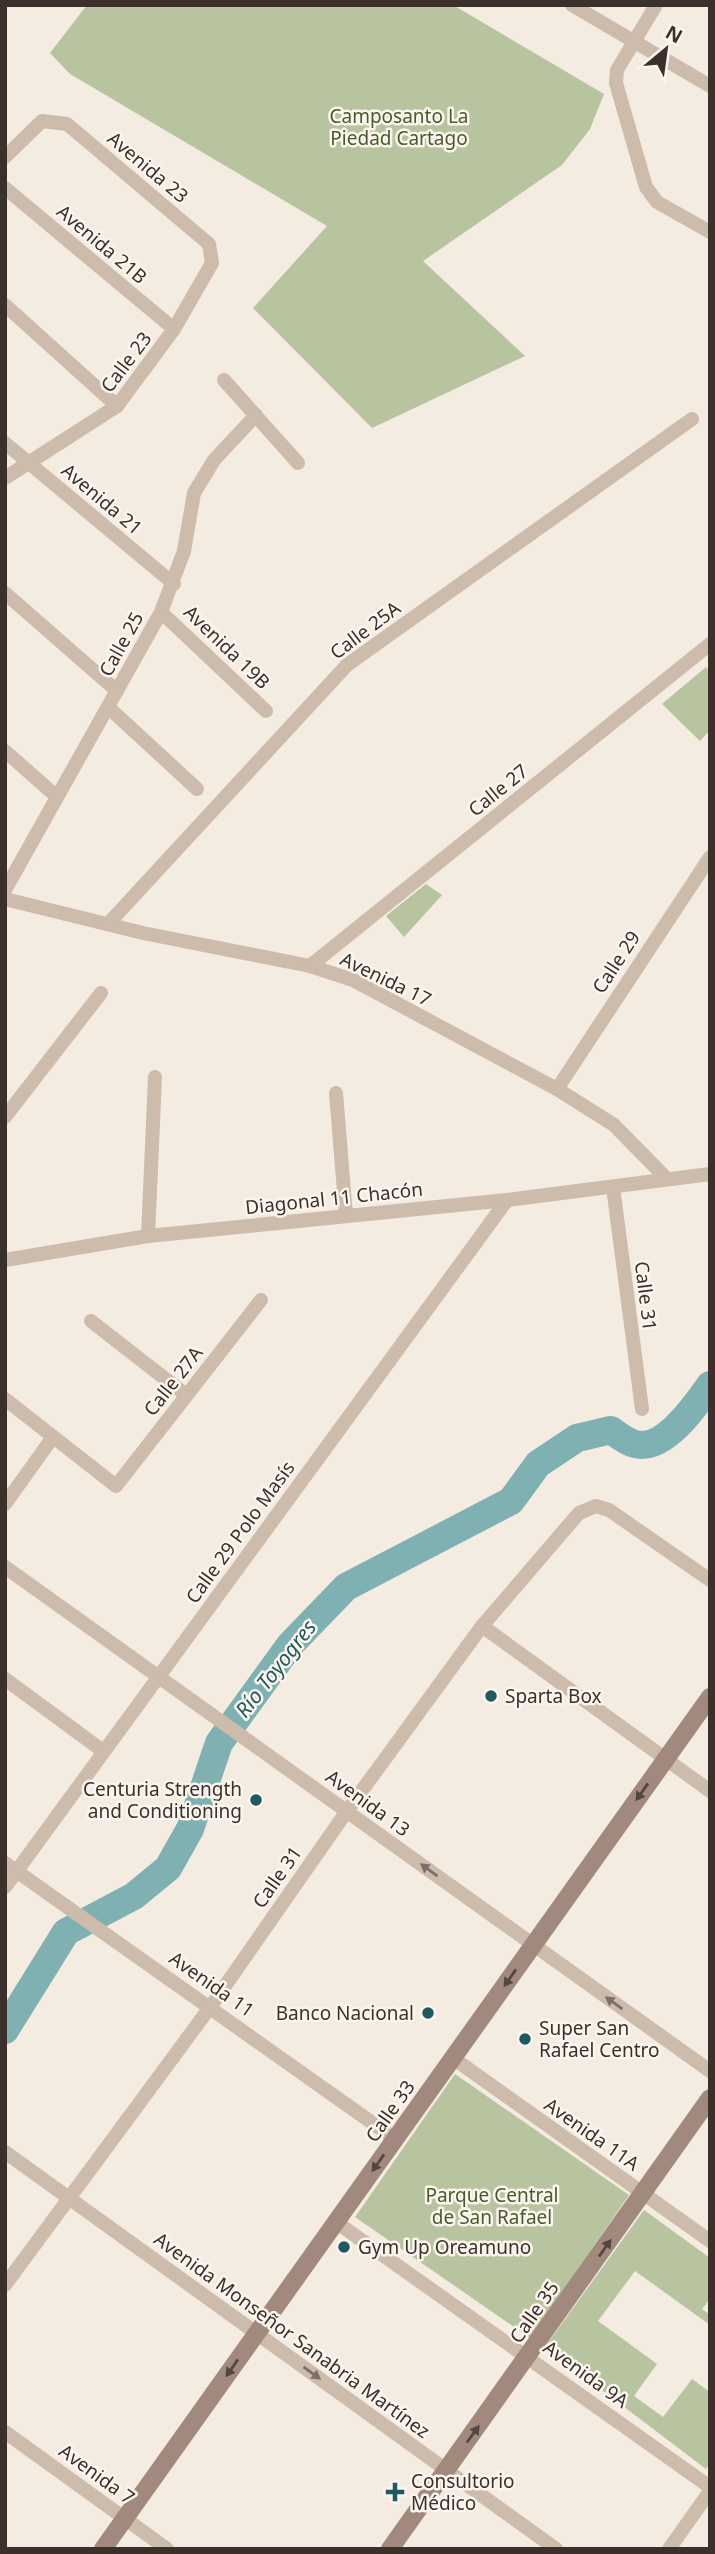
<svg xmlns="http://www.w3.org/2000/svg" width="715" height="2554" font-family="'Noto Sans',sans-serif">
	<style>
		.green { fill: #b8c4a0 }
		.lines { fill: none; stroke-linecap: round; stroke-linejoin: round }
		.river { stroke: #7fb0b2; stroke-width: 28 }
		.street { stroke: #cdbbac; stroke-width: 14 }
		.secondary { stroke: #a18a7d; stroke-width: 18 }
		.oneway { fill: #544640 }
		.oneway2 { fill: #7d6f65 }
		.poi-dot { fill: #1f5a5e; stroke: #fbf5ee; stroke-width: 2.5 }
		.labels { text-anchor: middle; stroke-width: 5; stroke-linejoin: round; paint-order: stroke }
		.park-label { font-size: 19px; fill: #4a5a2e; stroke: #fbf5ee }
		.street-label { font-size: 19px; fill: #3b302b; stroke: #fbf5ee }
		.poi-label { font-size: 19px; fill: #3b302b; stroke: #fbf5ee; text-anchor: start }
		.water-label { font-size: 21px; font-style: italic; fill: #1f5a5e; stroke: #fbf5ee }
	</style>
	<rect width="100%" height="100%" fill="#f4ebe1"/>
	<g class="green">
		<polygon points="87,5 453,5 604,94 590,129 562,165 423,261 525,356 372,428 253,308 327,226 70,74 50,53"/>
		<polygon points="706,667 710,672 710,730 700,741 662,704"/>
		<polygon points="426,884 442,895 404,937 386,916"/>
		<polygon points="455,2074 629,2195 530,2338 355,2217"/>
		<polygon points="644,2210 710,2258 710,2299 702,2309 710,2315 710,2325 635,2271 598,2321 657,2364 634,2396 663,2417 692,2379 710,2392 710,2464 706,2469 545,2347"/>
	</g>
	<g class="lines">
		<path class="river" d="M5 2030 66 1932 134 1896 168 1868 190 1829 219 1743 290 1645 346 1587 511 1501 538 1464 577 1438 611 1430C618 1435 627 1442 635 1444 664 1452 696 1405 710 1385"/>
		<g class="street">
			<polyline points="572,5 710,86"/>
			<polyline points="656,5 617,70 616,83 646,187 657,202 710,232"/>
			<polyline points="5,157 42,121 67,124 209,244 212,263 174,329 117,406 5,478"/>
			<polyline points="5,188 174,329"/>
			<polyline points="5,305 117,406"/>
			<polyline points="224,380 298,463"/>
			<polyline points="5,443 174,584"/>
			<polyline points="5,593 117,691"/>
			<polyline points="161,612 266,711"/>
			<polyline points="108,707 197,789"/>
			<polyline points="5,751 56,796"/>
			<polyline points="5,890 161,612 184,551 194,493 214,460 256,415"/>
			<polyline points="5,899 143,933 310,966 353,980 557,1089 614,1125 667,1179"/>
			<polyline points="108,924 347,665 692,419"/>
			<polyline points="310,966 710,644"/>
			<polyline points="557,1089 710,857"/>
			<polyline points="336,1093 346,1216"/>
			<polyline points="5,1117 101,993"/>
			<polyline points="613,1187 642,1409"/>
			<polyline points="148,1236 155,1077"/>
			<polyline points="5,1260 148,1236 507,1200 710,1174"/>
			<polyline points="91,1321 186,1395"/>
			<polyline points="5,1399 116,1486 261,1300"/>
			<polyline points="5,1504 53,1437"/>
			<polyline points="5,1567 710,2071"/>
			<polyline points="482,1626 710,1791"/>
			<polyline points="5,1679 103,1751"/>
			<polyline points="5,1863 395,2139"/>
			<polyline points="5,1887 507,1200"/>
			<polyline points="453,2058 710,2241"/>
			<polyline points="5,2152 556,2549"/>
			<polyline points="336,2222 710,2487"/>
			<polyline points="5,2285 211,2006 347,1811 482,1626 579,1513 596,1506 609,1510 710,1580"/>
			<polyline points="5,2432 167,2549"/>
			<polyline points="669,2549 710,2491"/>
		</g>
		<g class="secondary">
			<polyline points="103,2549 710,1697"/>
			<polyline points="390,2549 710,2098"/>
		</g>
	</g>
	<defs><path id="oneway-solid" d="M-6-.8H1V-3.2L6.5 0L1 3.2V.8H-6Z" transform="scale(1.75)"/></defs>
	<g class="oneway">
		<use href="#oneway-solid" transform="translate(642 1792) rotate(125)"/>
		<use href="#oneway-solid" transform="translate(510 1978) rotate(125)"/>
		<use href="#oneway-solid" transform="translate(378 2163) rotate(125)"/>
		<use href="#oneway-solid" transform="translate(605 2248) rotate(-55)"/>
		<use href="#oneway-solid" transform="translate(232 2368) rotate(125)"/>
		<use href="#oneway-solid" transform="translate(473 2434) rotate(-54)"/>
	</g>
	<g class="oneway2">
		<use href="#oneway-solid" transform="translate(429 1870) rotate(-144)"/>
		<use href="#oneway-solid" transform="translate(614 2003) rotate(-144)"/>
		<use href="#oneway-solid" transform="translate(312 2373) rotate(36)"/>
	</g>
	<g class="poi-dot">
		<circle cx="491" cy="1696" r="7"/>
		<circle cx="256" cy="1800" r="7"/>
		<circle cx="428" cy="2013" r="7"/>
		<circle cx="525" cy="2039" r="7"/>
		<circle cx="344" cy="2247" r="7"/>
		<path d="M391.5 2481.5h7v7h7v7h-7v7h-7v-7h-7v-7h7z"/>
	</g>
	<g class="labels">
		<g class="park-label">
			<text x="399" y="123">Camposanto La<tspan x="399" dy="22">Piedad Cartago</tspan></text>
			<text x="492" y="2202">Parque Central<tspan x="492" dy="22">de San Rafael</tspan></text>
		</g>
		<g class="street-label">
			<text transform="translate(148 167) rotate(40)" y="7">Avenida 23</text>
			<text transform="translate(102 244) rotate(40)" y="7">Avenida 21B</text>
			<text transform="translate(126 362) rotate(-53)" y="7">Calle 23</text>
			<text transform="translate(102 499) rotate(40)" y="7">Avenida 21</text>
			<text transform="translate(365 630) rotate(-37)" y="7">Calle 25A</text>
			<text transform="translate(121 644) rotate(-61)" y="7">Calle 25</text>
			<text transform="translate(227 647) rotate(44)" y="7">Avenida 19B</text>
			<text transform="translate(498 790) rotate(-39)" y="7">Calle 27</text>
			<text transform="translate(616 962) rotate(-57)" y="7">Calle 29</text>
			<text transform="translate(386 979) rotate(26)" y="7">Avenida 17</text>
			<text transform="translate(334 1198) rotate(-6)" y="7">Diagonal 11 Chacón</text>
			<text transform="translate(646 1296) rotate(83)" y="7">Calle 31</text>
			<text transform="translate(173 1381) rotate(-52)" y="7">Calle 27A</text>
			<text transform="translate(240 1532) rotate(-54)" y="7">Calle 29 Polo Masís</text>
			<text transform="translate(368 1803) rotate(36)" y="7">Avenida 13</text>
			<text transform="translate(277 1877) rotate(-55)" y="7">Calle 31</text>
			<text transform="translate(212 1984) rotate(35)" y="7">Avenida 11</text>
			<text transform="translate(390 2111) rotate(-55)" y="7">Calle 33</text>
			<text transform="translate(592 2134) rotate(35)" y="7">Avenida 11A</text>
			<text transform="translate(534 2312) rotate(-55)" y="7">Calle 35</text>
			<text transform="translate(292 2335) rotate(36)" y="7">Avenida Monseñor Sanabria Martínez</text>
			<text transform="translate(586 2374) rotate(36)" y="7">Avenida 9A</text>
			<text transform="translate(97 2474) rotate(36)" y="7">Avenida 7</text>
		</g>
		<g class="poi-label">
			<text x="505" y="1703">Sparta Box</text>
			<text x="242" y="1796" text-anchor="end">Centuria Strength<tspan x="242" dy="22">and Conditioning</tspan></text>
			<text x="414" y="2020" text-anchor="end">Banco Nacional</text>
			<text x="539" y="2035">Super San<tspan x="539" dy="22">Rafael Centro</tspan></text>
			<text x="358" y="2254">Gym Up Oreamuno</text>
			<text x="411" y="2488">Consultorio<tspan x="411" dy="22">Médico</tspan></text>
		</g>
		<g class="water-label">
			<text transform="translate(276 1669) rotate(-52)" y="7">Río Toyogres</text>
		</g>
	</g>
	<rect width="715" height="2554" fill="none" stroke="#3b302b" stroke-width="14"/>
	<g transform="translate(666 49) rotate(29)" stroke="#fbf5ee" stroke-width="5" paint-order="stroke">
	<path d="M0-5L12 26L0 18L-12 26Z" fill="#3b302b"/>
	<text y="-10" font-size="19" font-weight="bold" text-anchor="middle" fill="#3b302b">N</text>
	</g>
</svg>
